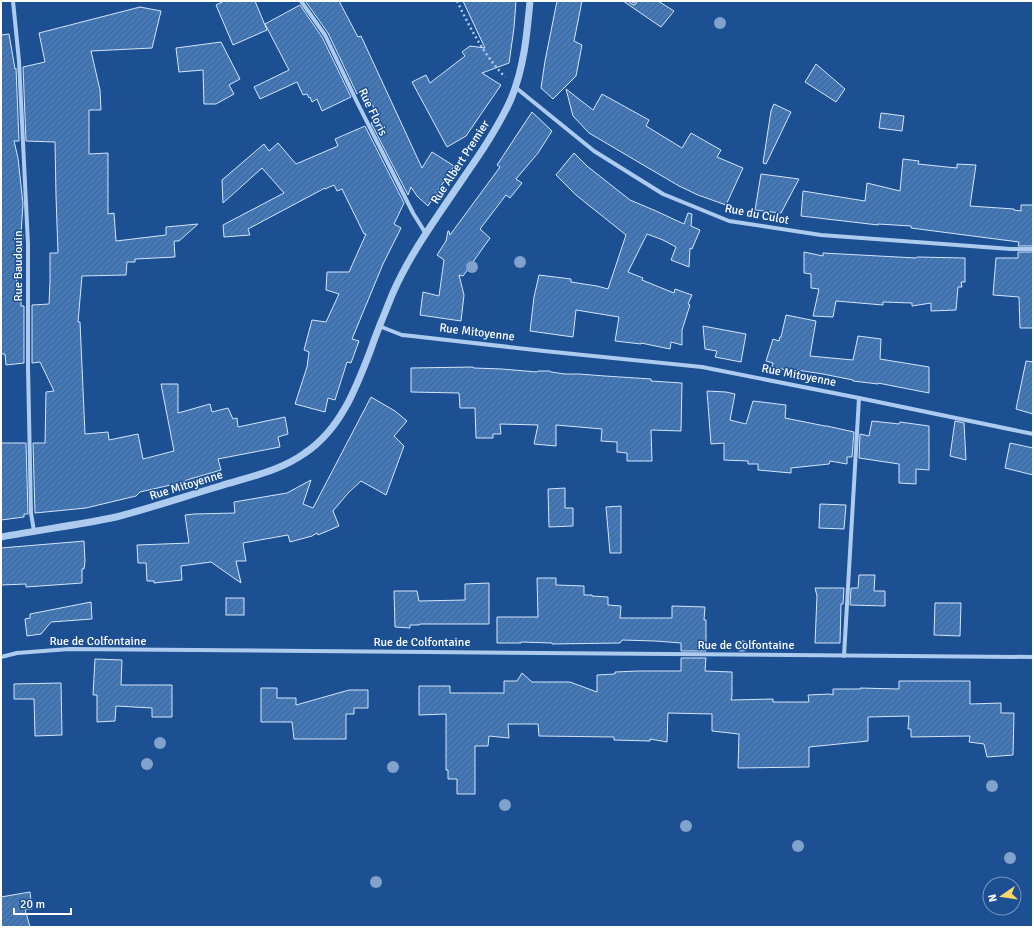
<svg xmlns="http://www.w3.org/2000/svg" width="1034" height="928" font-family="Signika,sans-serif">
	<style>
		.building { fill: url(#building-hatch); stroke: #d3e5fa }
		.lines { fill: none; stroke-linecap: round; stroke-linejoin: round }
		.path { stroke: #adcbef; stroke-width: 2.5; stroke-dasharray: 2 3; stroke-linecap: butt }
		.service { stroke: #adcbef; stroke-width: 3 }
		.minor { stroke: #adcbef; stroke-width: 4 }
		.tertiary { stroke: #adcbef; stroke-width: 7 }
		.tree { fill: #81a2cc }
		.labels { text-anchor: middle; stroke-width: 3; stroke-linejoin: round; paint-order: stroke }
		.street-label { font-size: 12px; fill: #fff; stroke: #1c5093 }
	</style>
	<defs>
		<pattern id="building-hatch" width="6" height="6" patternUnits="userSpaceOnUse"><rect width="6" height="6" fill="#4479b9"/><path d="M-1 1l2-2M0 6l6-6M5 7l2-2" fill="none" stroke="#486282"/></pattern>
	</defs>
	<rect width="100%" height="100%" fill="#1c5093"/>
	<g class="building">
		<polygon points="224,1 255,1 267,30 233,45 216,5"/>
		<polygon points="308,1 339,1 358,37 361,36 422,168 432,152 454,166 428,206 417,196 411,187 408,195 371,123 379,119 365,89 357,94 328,33 306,2"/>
		<polygon points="463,1 516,1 514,28 509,63 482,73 501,85 466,136 447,147 412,82 426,75 430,83 465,56 462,52 470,46 485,48"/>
		<polygon points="557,1 582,1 574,41 582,45 576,76 553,99 541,88 545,61"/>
		<polygon points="623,1 629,1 630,3 634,5 636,4 637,1 658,1 674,11 661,27"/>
		<polygon points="300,5 322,37 351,97 322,111 317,99 312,102 310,97 309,98 307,94 303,95 297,82 260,99 254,87 289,70 265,24"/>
		<polygon points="140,7 161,11 152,48 91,51 100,90 101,110 89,110 89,154 108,153 108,214 114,213 116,241 166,235 166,227 198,224 179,241 174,241 175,257 135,259 135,262 127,262 126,275 82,276 78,322 80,322 85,434 108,432 109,440 138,434 143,459 174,451 161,384 178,384 178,413 210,404 212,412 228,408 233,419 237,418 238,427 285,417 288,434 278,437 280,447 218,459 221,470 190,479 175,484 140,492 136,496 86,508 35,513 33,443 45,443 46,392 54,391 40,362 32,363 32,305 49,304 50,282 50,253 58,253 56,196 55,142 26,141 23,67 45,62 39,33"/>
		<polygon points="9,34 15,69 16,68 19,141 14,141 18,158 23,204 21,234 23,234 22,250 16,251 17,293 21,292 21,306 24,306 24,363 6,365 5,354 1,354 1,35"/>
		<polygon points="221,42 240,79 229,85 234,94 216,104 204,104 203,70 179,72 176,48"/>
		<polygon points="816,64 845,89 836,102 805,82"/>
		<polygon points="566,89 593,110 602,94 649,120 646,126 682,148 691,133 721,150 717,157 743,168 726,205 698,195 679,186 589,133 573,116"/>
		<polygon points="774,104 791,112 766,164 763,163 771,111"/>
		<polygon points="532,112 552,131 538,153 516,179 522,183 510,198 506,195 480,229 490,238 463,276 459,275 464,295 461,321 420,315 423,292 439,296 444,260 437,255 446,241 448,231 449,231 450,235 500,167 497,165"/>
		<polygon points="881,113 904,116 902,131 879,128"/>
		<polygon points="365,126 404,203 394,224 401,228 383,264 352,339 359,341 351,363 347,362 335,400 328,398 325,412 295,404 307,367 309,352 304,350 312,320 326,322 339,294 326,290 327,272 349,272 366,234 364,234 342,189 337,191 334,185 325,189 325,188 248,229 250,235 224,237 223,225 284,193 262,168 223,203 222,180 264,144 269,151 278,143 296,164 338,146 335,139"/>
		<polygon points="574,153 587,166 630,200 656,211 684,224 688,213 692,214 691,226 700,230 692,249 690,248 689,267 671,260 676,247 663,240 647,234 628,272 643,278 642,280 674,293 675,289 692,295 688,304 690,305 682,330 682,345 671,342 670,349 641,343 641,344 615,341 619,317 576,310 573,337 530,331 534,297 539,275 571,279 571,282 597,286 608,289 626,235 576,195 556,175"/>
		<polygon points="903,159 919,161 918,164 957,168 957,164 976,165 970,206 1014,209 1014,210 1021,211 1021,205 1033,205 1033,246 1018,246 1019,242 911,228 911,226 878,224 878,225 801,216 803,191 865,201 867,183 900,191"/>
		<polygon points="761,174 799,179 781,213 755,210"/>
		<polygon points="804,252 823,256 823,253 916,258 917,257 965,258 965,282 961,282 962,287 958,287 956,310 931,311 931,303 912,306 912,303 883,302 883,305 836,301 833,317 813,316 819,289 811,288 811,274 804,273"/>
		<polygon points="1018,252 1033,252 1033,328 1020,328 1019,297 993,295 996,258 1018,258"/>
		<polygon points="786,315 816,321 810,356 853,360 858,336 881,339 880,359 929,367 929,393 878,383 878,384 853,381 853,380 823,374 797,370 796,372 772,367 773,363 766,361 773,339 779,341 780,337 781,337"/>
		<polygon points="703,326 746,334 741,362 715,357 717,351 705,349"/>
		<polygon points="1026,361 1033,362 1033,414 1016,409"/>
		<polygon points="473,367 474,368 502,369 537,372 538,371 550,371 551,372 565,374 579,374 605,376 651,379 651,381 682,383 681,431 651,430 652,461 627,461 627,453 617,452 617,442 601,441 602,429 556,425 556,446 534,444 538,425 500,424 501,434 493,434 493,438 476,438 475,408 460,408 459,393 411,392 411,368"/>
		<polygon points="707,391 726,392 735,394 730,420 746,424 753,401 786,405 785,418 825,426 827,426 854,432 852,457 847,457 847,464 830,461 829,464 791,468 791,473 758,470 758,464 748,464 748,461 724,460 724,443 711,444"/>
		<polygon points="371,397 395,411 407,421 394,436 404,446 386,495 361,481 349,492 333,511 339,526 318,535 317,533 312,536 290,542 288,535 243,543 246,561 236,561 241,583 211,562 181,566 182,580 154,583 154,581 147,581 146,563 138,563 137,545 189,543 185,515 194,514 235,513 234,502 287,493 311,480 303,504 313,508"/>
		<polygon points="872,421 899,424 900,422 929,426 929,470 916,469 916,484 899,483 899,464 859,458 860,434 869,436"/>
		<polygon points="955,421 964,423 966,460 950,456"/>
		<polygon points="1,443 26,443 28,514 24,514 24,517 1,520"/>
		<polygon points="1010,443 1033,448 1033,475 1005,468"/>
		<polygon points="565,488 565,508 573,508 573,526 549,527 548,489"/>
		<polygon points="820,504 846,505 844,529 819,528"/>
		<polygon points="621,506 621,553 610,553 606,507"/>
		<polygon points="84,541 85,561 84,569 82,569 82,583 26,587 26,584 1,585 1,548 73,542"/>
		<polygon points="859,575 875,575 874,591 885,591 885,606 850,605 851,588 858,588"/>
		<polygon points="537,578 556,578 556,585 584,586 584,595 592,595 592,596 608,597 608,605 621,606 620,618 672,618 672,606 705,607 704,620 706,620 706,651 681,651 681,643 655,641 622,640 620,643 552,644 552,643 521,642 521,643 497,643 497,617 538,617"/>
		<polygon points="489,583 489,624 420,624 419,625 410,625 410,628 395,627 394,591 417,591 419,601 465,600 465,584"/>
		<polygon points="815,588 844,588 843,604 841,604 840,643 815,643 817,596"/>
		<rect x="226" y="598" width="18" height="17"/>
		<polygon points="91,602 92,619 51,622 41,634 27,636 25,619 30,618 30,614"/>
		<polygon points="935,603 961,603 960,636 934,635"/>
		<polygon points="681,658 706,658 705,671 732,672 732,696 731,700 773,699 773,702 809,702 808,695 829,694 833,695 833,689 860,689 860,688 899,689 899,681 970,681 970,704 1001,703 1001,713 1014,713 1013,755 987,757 984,744 969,742 970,736 911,737 911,729 908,729 909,716 868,717 868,741 809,747 809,767 738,768 739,734 712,731 712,714 668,713 667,742 650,739 650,741 614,740 614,737 539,736 538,724 508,724 509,738 489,736 488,746 475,746 475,794 457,794 457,779 448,779 448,770 446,770 446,714 419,715 419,686 450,686 450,693 504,693 504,681 517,681 522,673 532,682 570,682 597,692 597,675 615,674 615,672 638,671 681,671"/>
		<polygon points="95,659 122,660 121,685 172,685 172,717 152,717 152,708 116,706 115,721 97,722 97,695 93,695"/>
		<polygon points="61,683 62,735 35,736 34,699 14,699 14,684"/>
		<polygon points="261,688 277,688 277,698 296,698 296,705 349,690 368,690 368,708 354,708 354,714 346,714 346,739 294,739 292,722 261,722"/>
		<polygon points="30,892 32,909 25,909 30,927 1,927 1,897"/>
	</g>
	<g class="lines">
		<path class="path" d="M457 1C470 28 484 55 505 77"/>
		<polyline class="service" points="632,1 634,2"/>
		<g class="minor">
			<polyline points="13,1 19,61 28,244 28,367 31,513 34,531"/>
			<polyline points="301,1 325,35 357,102 413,213 426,234"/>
			<polyline points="515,87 594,151 663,194 729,221 821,235 1011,249 1033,249"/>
			<polyline points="379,326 402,335 412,336 544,351 702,367 859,398 1033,434"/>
			<polyline points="844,656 859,398"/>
			<polyline points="1,657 17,653 69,649 1033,657"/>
		</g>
		<path class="tertiary" d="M1 537C39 530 78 525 116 517 151 508 186 496 220 486 249 477 280 471 305 453 341 429 356 388 371 349 377 331 385 313 392 295 411 251 440 213 466 174 483 150 499 126 511 99 524 68 527 34 530 1"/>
	</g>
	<g class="tree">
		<circle cx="720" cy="23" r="6"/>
		<circle cx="520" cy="262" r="6"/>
		<circle cx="472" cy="267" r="6"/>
		<circle cx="742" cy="646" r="6"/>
		<circle cx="160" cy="743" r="6"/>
		<circle cx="147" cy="764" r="6"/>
		<circle cx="393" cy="767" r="6"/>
		<circle cx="992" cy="786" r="6"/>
		<circle cx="505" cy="805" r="6"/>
		<circle cx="686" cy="826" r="6"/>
		<circle cx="798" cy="846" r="6"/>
		<circle cx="1010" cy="858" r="6"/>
		<circle cx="376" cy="882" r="6"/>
	</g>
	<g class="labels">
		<g class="street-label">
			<text transform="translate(373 112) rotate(64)" y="4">Rue Floris</text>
			<text transform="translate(460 162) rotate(-57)" y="4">Rue Albert Premier</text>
			<text transform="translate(757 214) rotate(11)" y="4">Rue du Culot</text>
			<text transform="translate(18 266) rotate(-90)" y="4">Rue Baudouin</text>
			<text transform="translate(477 332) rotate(7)" y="4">Rue Mitoyenne</text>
			<text transform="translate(799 375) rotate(11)" y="4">Rue Mitoyenne</text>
			<text transform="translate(186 485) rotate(-17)" y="4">Rue Mitoyenne</text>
			<text x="98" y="645">Rue de Colfontaine</text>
			<text x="422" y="646">Rue de Colfontaine</text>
			<text x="746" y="649">Rue de Colfontaine</text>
		</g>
	</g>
	<rect width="1034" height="928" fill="none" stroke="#ffffff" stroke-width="4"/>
	<g transform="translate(1002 896) rotate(257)"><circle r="19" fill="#1c5093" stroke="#7796be"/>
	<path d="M0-3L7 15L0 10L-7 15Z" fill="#fed46b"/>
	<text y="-6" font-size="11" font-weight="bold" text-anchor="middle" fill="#ffffff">N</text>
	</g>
	<path d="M14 908v6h57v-6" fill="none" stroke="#ffffff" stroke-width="2"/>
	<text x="20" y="908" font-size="12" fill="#ffffff" stroke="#1c5093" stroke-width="3" paint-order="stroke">20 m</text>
</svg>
